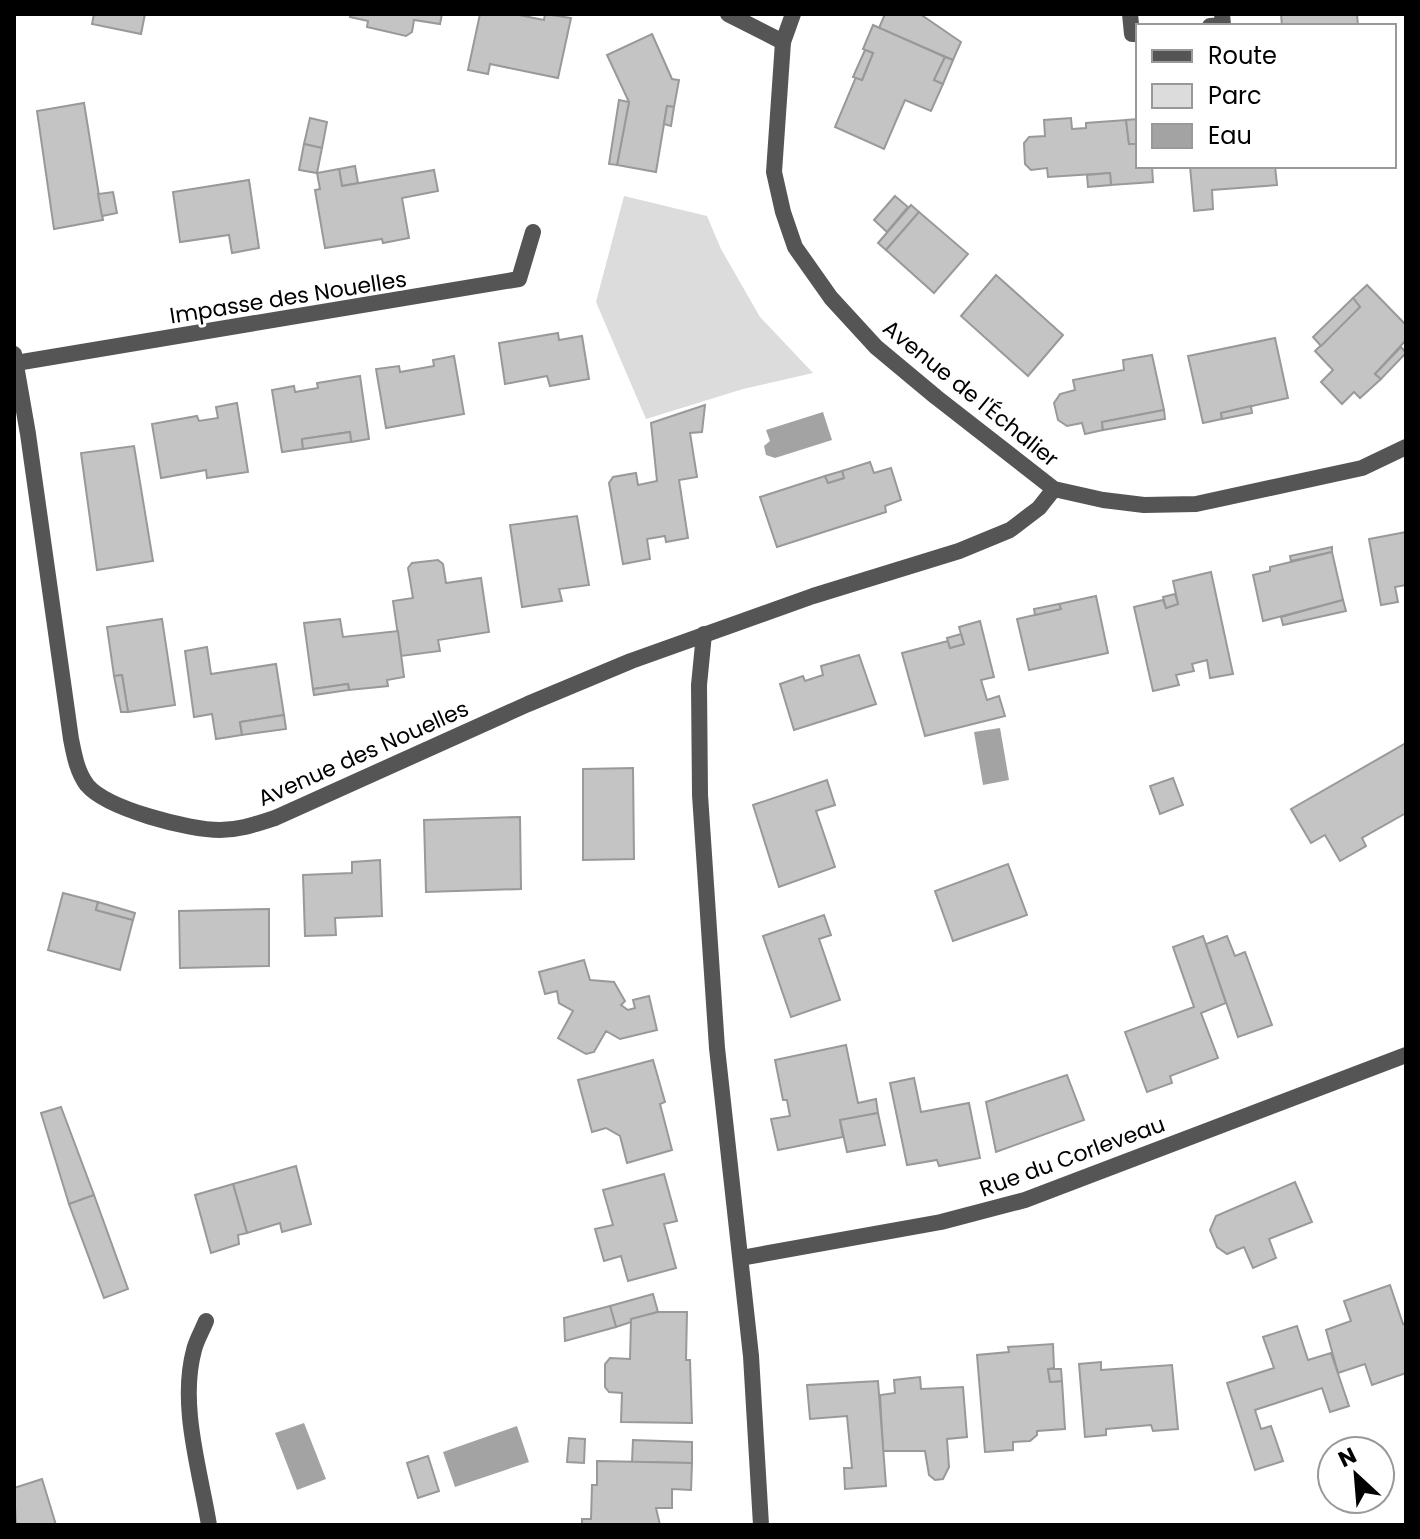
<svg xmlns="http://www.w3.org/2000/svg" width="1420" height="1539" font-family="Poppins,sans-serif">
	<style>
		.green { fill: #dcdcdc }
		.water { fill: #a3a3a3 }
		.building { fill: #c4c4c4; stroke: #999; stroke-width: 2 }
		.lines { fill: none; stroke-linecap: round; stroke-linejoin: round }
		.lane { stroke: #555; stroke-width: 16 }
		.street { stroke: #555; stroke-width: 16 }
		.labels { text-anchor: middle; stroke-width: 6; stroke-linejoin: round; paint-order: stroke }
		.street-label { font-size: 22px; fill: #000; stroke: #fff }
	</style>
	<rect width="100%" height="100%" fill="#fff"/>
	<polygon class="green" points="624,196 707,216 721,249 760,317 813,373 743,389 646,419 596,302"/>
	<g class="water">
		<polygon points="823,412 832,440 775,458 766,455 764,446 770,441 766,430"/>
		<polygon points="1000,728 1009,780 983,785 974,732"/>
		<polygon points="304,1423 326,1479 297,1490 275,1433"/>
		<polygon points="517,1426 529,1462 455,1487 443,1452"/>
	</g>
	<g class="building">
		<polygon points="94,14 145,14 141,34 92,24"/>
		<polygon points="351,14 442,14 440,24 414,20 412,32 406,36 367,27 368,21 350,17"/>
		<polygon points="480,14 514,14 544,20 545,14 571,18 558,78 490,64 488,74 468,70"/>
		<polygon points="885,14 920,14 961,42 953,60 879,28"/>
		<polygon points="1281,14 1357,14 1358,26 1282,26"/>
		<polygon points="873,25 945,57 934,80 943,84 931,111 905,100 884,149 835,127 856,77 862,80 873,53 863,49"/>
		<polygon points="652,34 672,79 679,80 674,107 667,106 656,172 617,165 629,102 607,55"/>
		<polygon points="865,50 873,53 862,80 853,77"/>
		<polygon points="945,57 953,60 943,84 934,80"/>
		<polygon points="619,100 629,102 617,165 609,164"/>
		<polygon points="84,103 103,220 54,229 37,111"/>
		<polygon points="667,106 674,107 671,126 664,124"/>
		<polygon points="310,118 327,122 322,148 304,144"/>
		<polygon points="1071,118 1072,129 1086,128 1086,123 1126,120 1129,144 1138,144 1138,166 1152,166 1153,182 1111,185 1110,173 1048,177 1047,168 1031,170 1025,164 1024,143 1029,137 1045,136 1044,120"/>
		<polygon points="1138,119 1138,144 1129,144 1126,120"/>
		<polygon points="304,144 322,148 317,173 299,170"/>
		<polygon points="355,166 358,183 342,186 339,169"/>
		<polygon points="1190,166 1275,166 1277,185 1212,190 1213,209 1194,211"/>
		<polygon points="339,169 342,186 434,170 438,191 402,198 409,238 383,243 382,239 325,248 315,190 320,189 317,173"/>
		<polygon points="1110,173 1111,185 1088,187 1087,175"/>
		<polygon points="249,180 259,248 232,253 229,235 180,242 173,192"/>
		<polygon points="113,192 117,213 102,216 98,194"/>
		<polygon points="895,196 908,207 887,232 874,220"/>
		<polygon points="911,205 919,212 886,250 878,243"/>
		<polygon points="919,212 968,254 934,293 886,250"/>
		<polygon points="996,275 1063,335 1028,376 961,316"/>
		<polygon points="1367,285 1406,325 1406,340 1375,374 1381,379 1360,398 1354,392 1342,404 1321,382 1333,370 1315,351 1360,307 1353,298"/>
		<polygon points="1353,298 1360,307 1321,346 1313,337"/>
		<polygon points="558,333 559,340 582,336 589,379 550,386 547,376 505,384 499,343"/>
		<polygon points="1275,338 1288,398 1221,413 1222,419 1203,423 1188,356"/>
		<polygon points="1401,347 1406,353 1381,379 1375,374"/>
		<polygon points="1152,355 1164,410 1102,422 1103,430 1085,434 1082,423 1067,426 1058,420 1054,403 1060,394 1075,390 1073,380 1124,370 1123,360"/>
		<polygon points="454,356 464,414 386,428 376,369 399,366 400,372 434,366 433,360"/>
		<polygon points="360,376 369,439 351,442 350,432 302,439 303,449 282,452 272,390 294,386 295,392 318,388 317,383"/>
		<polygon points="237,403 248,472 207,478 206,470 161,478 152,424 197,416 199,421 218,418 216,407"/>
		<polygon points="705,405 702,432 690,433 697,477 679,480 688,538 666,542 665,536 647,539 650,559 623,564 609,483 613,477 636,473 638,485 657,481 651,423"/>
		<polygon points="1251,406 1252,413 1222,419 1221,413"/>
		<polygon points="1164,410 1165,419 1103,430 1102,422"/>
		<polygon points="350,432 351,442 303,449 302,439"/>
		<polygon points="134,446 153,561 97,570 81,453"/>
		<polygon points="870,462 874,473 891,468 901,500 885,506 886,512 777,547 760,497 825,476 828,483 844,478 842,471"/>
		<polygon points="842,471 844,478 828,483 825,476"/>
		<polygon points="577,516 589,585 559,589 562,601 522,607 510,525"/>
		<polygon points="1406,532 1406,585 1395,587 1398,602 1381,605 1369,539"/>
		<polygon points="1332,547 1332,552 1291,561 1290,556"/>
		<polygon points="1332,552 1343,600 1263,621 1253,575 1270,571 1270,567"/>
		<polygon points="438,560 443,564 446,583 481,578 489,632 438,640 440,651 401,656 393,601 413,598 408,568 412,563"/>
		<polygon points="1211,572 1233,674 1210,678 1207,660 1192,664 1194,671 1176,675 1179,685 1153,691 1134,607 1163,600 1166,608 1178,604 1173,581"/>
		<polygon points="1175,594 1178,604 1166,608 1163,597"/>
		<polygon points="1096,596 1108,653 1029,670 1017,619 1061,609 1059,604"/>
		<polygon points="1343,600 1346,611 1283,625 1281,617"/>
		<polygon points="1059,604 1061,609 1035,615 1034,609"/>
		<polygon points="162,619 175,705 128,712 122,675 114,676 107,627"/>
		<polygon points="340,619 343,637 398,631 404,677 387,680 388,686 349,690 348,684 313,689 304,623"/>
		<polygon points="980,621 994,677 981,680 987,700 999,696 1005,716 925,736 902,653 948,641 950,648 964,644 959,627"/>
		<polygon points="961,634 964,644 950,648 947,638"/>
		<polygon points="207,647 211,674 276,664 284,715 240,722 242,735 216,739 212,714 194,717 185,651"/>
		<polygon points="859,655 876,704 794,730 780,684 803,676 805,681 823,675 821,666"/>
		<polygon points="122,675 128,712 121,712 114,676"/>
		<polygon points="348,684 349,690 314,695 313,689"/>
		<polygon points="284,715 286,729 242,735 240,722"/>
		<polygon points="1406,743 1406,813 1362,838 1366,846 1340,861 1325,835 1311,843 1291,809"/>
		<polygon points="633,768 634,859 583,860 583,769"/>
		<polygon points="1173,778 1183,805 1160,814 1150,786"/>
		<polygon points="827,780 835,805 816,811 835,867 779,887 753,805"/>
		<polygon points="520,817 521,889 426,892 424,820"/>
		<polygon points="380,860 382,916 335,918 336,935 305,936 303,875 352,873 352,862"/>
		<polygon points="1008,864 1027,915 953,941 935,891"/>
		<polygon points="63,893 98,902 96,910 133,920 120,970 48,950"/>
		<polygon points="98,902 135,913 133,920 96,910"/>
		<polygon points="269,909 269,966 180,968 179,911"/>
		<polygon points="824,915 831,935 819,939 840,1000 791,1017 763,936"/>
		<polygon points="1203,936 1226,1003 1201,1013 1218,1058 1170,1076 1172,1083 1147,1092 1125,1032 1194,1007 1173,947"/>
		<polygon points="1227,936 1235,956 1245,952 1272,1025 1238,1037 1206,944"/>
		<polygon points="584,960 590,980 614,982 625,1001 621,1005 628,1010 635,1008 633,1000 649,996 657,1030 620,1039 606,1031 594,1052 586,1054 558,1038 573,1011 559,1003 557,991 545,994 539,972"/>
		<polygon points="846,1045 858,1103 876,1099 878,1113 840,1120 843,1137 778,1150 771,1119 790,1116 787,1100 783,1100 775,1060"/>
		<polygon points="653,1060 665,1102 660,1104 672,1150 627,1163 620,1136 606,1128 592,1132 578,1080"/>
		<polygon points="1067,1075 1084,1120 996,1152 986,1102"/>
		<polygon points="914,1078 921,1112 969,1103 980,1158 939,1166 937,1160 907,1165 890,1083"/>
		<polygon points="61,1107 94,1195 69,1204 41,1113"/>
		<polygon points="878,1113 885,1145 847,1152 840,1120"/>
		<polygon points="296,1166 311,1224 282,1232 280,1223 247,1233 233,1184"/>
		<polygon points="664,1174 677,1221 664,1224 676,1268 628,1281 621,1256 604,1261 595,1229 613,1225 603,1190"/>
		<polygon points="1295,1182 1312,1222 1269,1239 1276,1258 1253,1268 1244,1247 1227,1254 1217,1247 1210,1230 1216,1216"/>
		<polygon points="233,1184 247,1233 238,1235 239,1244 211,1253 195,1195"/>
		<polygon points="94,1195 128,1289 104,1298 69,1204"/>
		<polygon points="1390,1285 1403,1324 1406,1323 1406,1373 1372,1385 1365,1364 1338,1373 1326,1330 1351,1321 1344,1301"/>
		<polygon points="653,1294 658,1312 631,1319 631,1322 616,1327 610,1306"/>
		<polygon points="610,1306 616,1327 565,1341 564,1318"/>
		<polygon points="658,1312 687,1312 686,1360 690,1360 692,1423 621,1422 622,1393 609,1392 605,1387 605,1364 610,1358 630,1359 631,1319"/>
		<polygon points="1297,1326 1308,1360 1331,1353 1349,1406 1330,1412 1322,1388 1255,1410 1261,1429 1271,1426 1283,1461 1255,1470 1227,1383 1274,1368 1263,1337"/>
		<polygon points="1053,1344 1054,1368 1048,1369 1050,1382 1062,1381 1065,1429 1037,1431 1037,1435 1030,1441 1013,1442 1013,1450 985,1452 977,1355 1009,1352 1008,1347"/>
		<polygon points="1101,1362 1101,1370 1172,1365 1178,1429 1153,1431 1151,1425 1106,1429 1106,1435 1085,1437 1079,1364"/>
		<polygon points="1048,1369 1061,1369 1062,1381 1050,1382"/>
		<polygon points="920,1377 921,1389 963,1387 967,1437 947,1439 949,1467 943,1479 935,1480 929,1475 925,1451 883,1451 880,1395 895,1393 894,1380"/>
		<polygon points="878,1381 886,1486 845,1489 844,1468 852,1468 847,1416 810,1419 807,1385"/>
		<polygon points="569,1438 585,1439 584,1463 567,1462"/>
		<polygon points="633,1440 692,1442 692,1463 632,1462"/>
		<polygon points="428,1456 439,1491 418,1498 407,1463"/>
		<polygon points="597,1461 692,1463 691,1490 672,1489 672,1508 656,1508 660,1525 582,1525 582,1519 591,1519 592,1485 597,1485"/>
		<polygon points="42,1479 56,1525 16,1525 14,1488"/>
	</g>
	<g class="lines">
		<path class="lane" d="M206 1321C202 1331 196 1341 194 1350 179 1405 200 1470 209 1525"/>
		<g class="street">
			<polyline points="728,14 783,42"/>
			<polyline points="793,14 783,42 774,172 783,212 795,247 831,298 876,347 936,397 1054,489 1103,500 1144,505 1196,504 1362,468 1406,447"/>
			<polyline points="1130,14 1132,34 1138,34"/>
			<polyline points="1210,26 1223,25 1222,14"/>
			<path d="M14 354 28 434 71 739C74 754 77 772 87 785 107 809 189 830 220 830 240 830 256 824 275 818L528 704 631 661 813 596 959 551 1010 530 1039 508 1054 489"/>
			<polyline points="16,363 519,279 533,232"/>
			<polyline points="704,634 699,685 700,795 717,1048 751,1356 761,1525"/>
			<polyline points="741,1258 941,1222 1025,1200 1406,1055"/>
		</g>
	</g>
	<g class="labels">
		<g class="street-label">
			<text transform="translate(288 297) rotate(-9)" y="8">Impasse des Nouelles</text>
			<text transform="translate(971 393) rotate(39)" y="8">Avenue de l'Échalier</text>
			<text transform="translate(363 753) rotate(-24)" y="8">Avenue des Nouelles</text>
			<text transform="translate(1072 1156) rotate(-20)" y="8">Rue du Corleveau</text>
		</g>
	</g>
	<rect width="1420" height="1539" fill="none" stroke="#000000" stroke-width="32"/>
	<rect x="1136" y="24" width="260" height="144" fill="#ffffff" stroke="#999999" stroke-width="2"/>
	<rect x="1152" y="50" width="40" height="12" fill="#555555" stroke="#999999" stroke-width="2"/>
	<text x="1208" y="64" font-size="24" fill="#000000">Route</text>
	<rect x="1152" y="84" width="40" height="24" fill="#dcdcdc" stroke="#999999" stroke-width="2"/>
	<text x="1208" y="104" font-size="24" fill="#000000">Parc</text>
	<rect x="1152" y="124" width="40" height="24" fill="#a3a3a3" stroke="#999999" stroke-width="2"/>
	<text x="1208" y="144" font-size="24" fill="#000000">Eau</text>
	<g transform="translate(1356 1475) rotate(334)"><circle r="38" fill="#ffffff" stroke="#999999" stroke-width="2"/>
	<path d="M0-6L14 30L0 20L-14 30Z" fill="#000000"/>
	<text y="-12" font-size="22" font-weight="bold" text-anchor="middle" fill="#000000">N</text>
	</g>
</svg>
